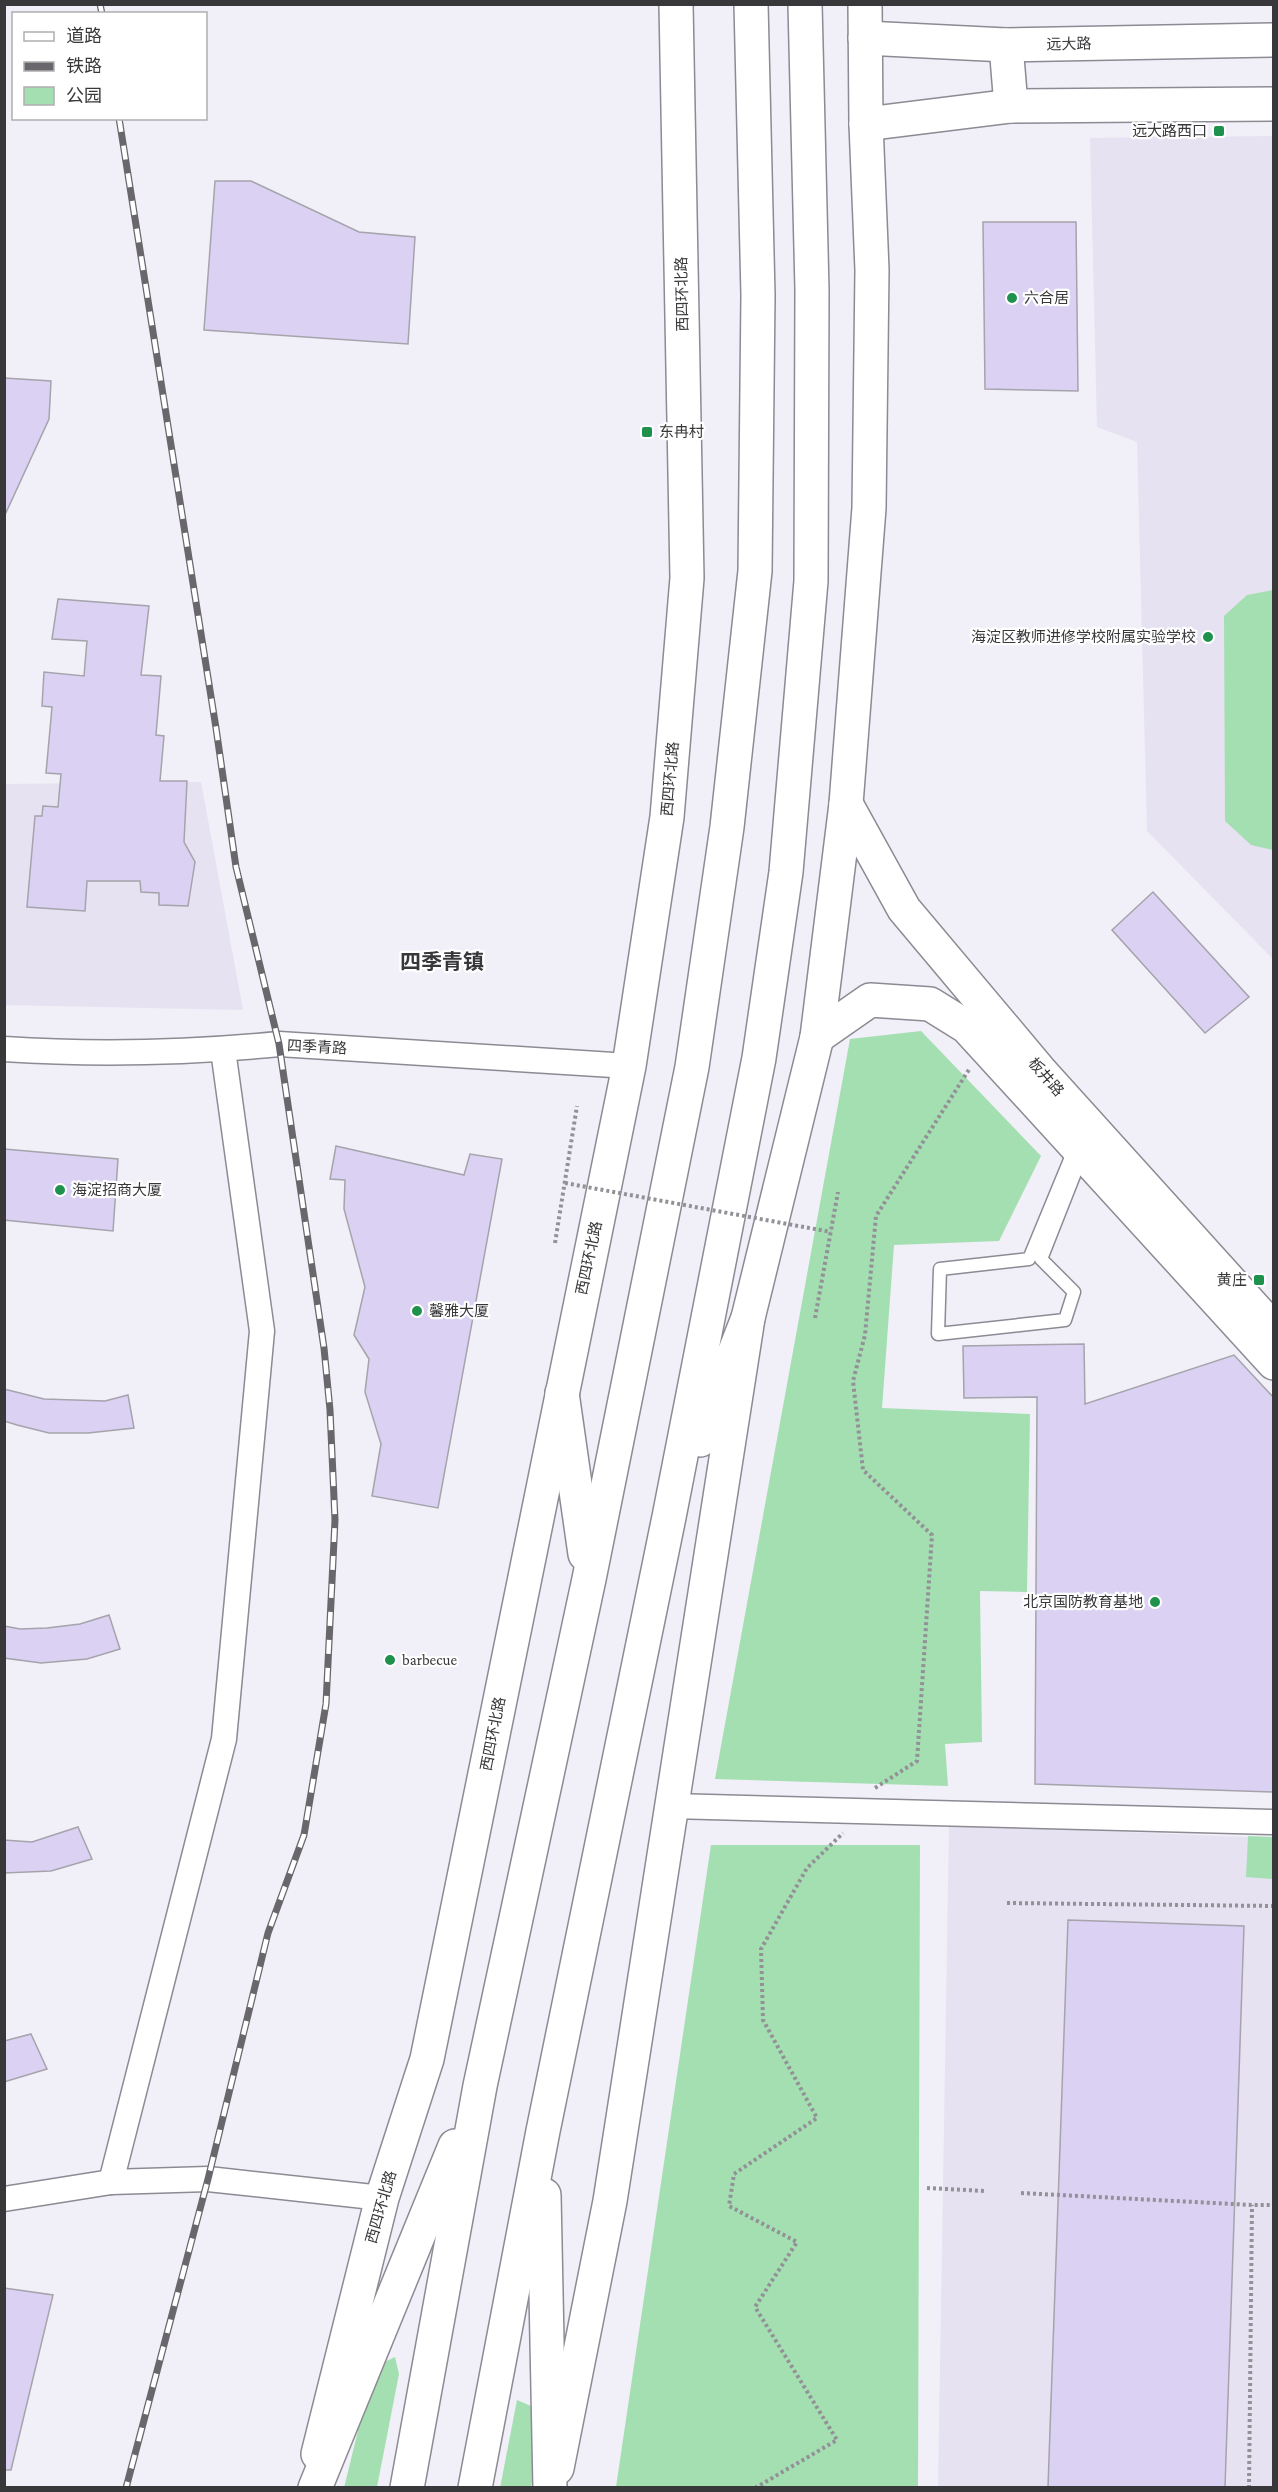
<svg xmlns="http://www.w3.org/2000/svg" width="1278" height="2492" font-family="'Crimson Pro','Noto Sans SC',serif">
	<style>
		.built { fill: #e6e2f2 }
		.green { fill: #a4dfb1 }
		.building { fill: #dbd2f3; stroke: #a5a3ab; stroke-width: 1.5 }
		.lines { fill: none; stroke-linecap: round; stroke-linejoin: round }
		.lane-casing { stroke: #8c8a92; stroke-width: 15 }
		.street-casing { stroke: #8c8a92; stroke-width: 27 }
		.secondary-casing { stroke: #8c8a92; stroke-width: 36 }
		.highway-casing { stroke: #8c8a92; stroke-width: 36 }
		.path { stroke: #929197; stroke-width: 4; stroke-dasharray: 3 3; stroke-linecap: butt }
		.lane { stroke: #fff; stroke-width: 12 }
		.street { stroke: #fff; stroke-width: 24 }
		.secondary { stroke: #fff; stroke-width: 33 }
		.highway { stroke: #fff; stroke-width: 33 }
		.rail-casing { stroke: #69676c; stroke-width: 7 }
		.rail { stroke: #fff; stroke-width: 4.5; stroke-dasharray: 14; stroke-linecap: butt }
		.path-bridge { stroke: #929197; stroke-width: 4; stroke-dasharray: 3 3; stroke-linecap: butt }
		.poi-dot { fill: #1e914c; stroke: #fff; stroke-width: 2 }
		.labels { text-anchor: middle; stroke-width: 4.5; stroke-linejoin: round; paint-order: stroke }
		.street-label { font-size: 15px; fill: #38373a; stroke: #fff }
		.poi-label { font-size: 15px; fill: #38373a; stroke: #fff; text-anchor: start }
		.district-label { font-size: 21px; font-weight: bold; fill: #38373a; stroke: #fff }
	</style>
	<rect width="100%" height="100%" fill="#f1eff8"/>
	<g class="built">
		<polygon points="1273,136 1273,959 1147,831 1137,442 1097,427 1090,138"/>
		<polygon points="201,782 243,1010 5,1005 5,784"/>
		<polygon points="949,1825 1273,1838 1273,2487 938,2488"/>
	</g>
	<g class="green">
		<polygon points="1273,590 1274,590 1273,850 1251,845 1225,821 1224,616 1247,595"/>
		<polygon points="921,1031 1041,1156 999,1241 894,1245 882,1408 1030,1414 1027,1592 980,1591 982,1742 945,1744 948,1786 715,1779 850,1039"/>
		<polygon points="1248,1836 1273,1837 1273,1879 1246,1877"/>
		<polygon points="711,1845 920,1845 918,2487 616,2487"/>
		<polygon points="395,2357 399,2374 377,2487 344,2488 362,2414 378,2365"/>
		<polygon points="517,2400 538,2409 535,2468 531,2487 500,2488"/>
	</g>
	<g class="building">
		<polygon points="215,181 251,181 359,232 415,237 408,344 204,330"/>
		<polygon points="983,222 1076,222 1078,391 985,389"/>
		<polygon points="4,378 51,381 49,419 4,517"/>
		<polygon points="58,599 149,606 141,675 161,676 156,735 164,736 160,781 187,781 184,842 195,862 188,906 159,905 159,893 141,892 140,881 87,881 85,911 27,907 35,816 42,816 43,806 58,807 61,774 46,773 52,707 42,706 44,672 84,676 87,641 52,639"/>
		<polygon points="1153,892 1249,997 1205,1033 1112,930"/>
		<polygon points="336,1146 464,1175 470,1154 502,1159 438,1508 372,1496 381,1444 365,1392 369,1359 354,1335 365,1287 344,1209 345,1180 330,1179"/>
		<polygon points="4,1149 118,1159 113,1231 4,1220"/>
		<polygon points="1084,1344 1085,1404 1234,1355 1274,1398 1274,1792 1035,1784 1037,1397 964,1398 963,1346"/>
		<polygon points="4,1389 44,1399 105,1401 128,1395 134,1428 88,1433 49,1433 17,1425 4,1421"/>
		<polygon points="109,1615 120,1649 87,1659 41,1663 4,1658 4,1626 20,1629 47,1628 80,1624"/>
		<polygon points="78,1827 92,1859 51,1871 4,1873 4,1840 32,1842"/>
		<polygon points="1068,1920 1244,1926 1225,2487 1048,2487"/>
		<polygon points="31,2034 47,2069 4,2082 4,2041"/>
		<polygon points="4,2288 53,2295 11,2470 4,2470"/>
	</g>
	<g class="lines">
		<g class="lane-casing">
			<polyline id="lane" points="1074,1150 1029,1259 940,1269 938,1334 1065,1320 1074,1292 1041,1259 1082,1155"/>
		</g>
		<g class="street-casing">
			<g id="street">
				<path d="M4 1049C96 1055 187 1053 279 1044L629 1066"/>
				<polyline points="672,1806 1274,1822"/>
				<polyline points="111,2182 224,1739 262,1331 223,1050"/>
				<polyline points="4,2199 111,2182 208,2179 382,2198"/>
			</g>
		</g>
		<g class="secondary-casing">
			<g id="secondary">
				<polyline points="865,38 1006,45 1274,40"/>
				<polyline points="1006,45 1011,106"/>
				<polyline points="866,124 1011,106 1274,104"/>
				<polyline points="846,804 904,909 1041,1072 1274,1330"/>
				<polyline points="817,1037 870,1000 930,1004 967,1027 1274,1363"/>
				<polyline points="318,2454 382,2198 427,2059 629,1066 667,817 687,578 676,4"/>
				<polyline points="557,2468 610,2201 748,1318 817,1037 846,804 869,508 872,270 866,124 865,4"/>
			</g>
		</g>
		<g class="highway-casing">
			<g id="highway">
				<polyline points="562,1393 585,1554"/>
				<polyline points="700,1440 748,1318"/>
				<polyline points="544,2195 550,2488"/>
				<polyline points="315,2488 455,2146"/>
				<polyline points="407,2488 480,2086 589,1579 692,1067 727,827 755,571 758,295 751,4"/>
				<polyline points="475,2488 543,2131 669,1517 759,1058 786,872 811,581 812,290 805,4"/>
			</g>
		</g>
		<g class="path">
			<polyline points="555,1243 577,1106"/>
			<polyline points="815,1318 838,1192"/>
			<polyline points="875,1788 917,1761 932,1535 863,1470 853,1381 865,1335 876,1216 970,1068"/>
			<polyline points="1007,1903 1274,1906"/>
			<polyline points="927,2188 985,2191"/>
			<polyline points="1021,2193 1252,2205 1274,2205"/>
			<polyline points="755,2488 837,2440 755,2307 797,2242 729,2206 734,2174 817,2118 763,2020 761,1949 807,1868 843,1833"/>
			<polyline points="1249,2488 1252,2205"/>
		</g>
		<use href="#lane" class="lane"/>
		<use href="#street" class="street"/>
		<use href="#secondary" class="secondary"/>
		<use href="#highway" class="highway"/>
		<g class="rail-casing">
			<g id="rail">
				<polyline points="100,4 102,14"/>
				<polyline points="119,118 216,728 236,867 279,1044 324,1348 330,1410 335,1520 326,1704 304,1835 268,1933 208,2179 126,2488"/>
			</g>
		</g>
		<use href="#rail" class="rail"/>
		<polyline class="path-bridge" points="565,1183 831,1232"/>
	</g>
	<g class="poi-dot">
		<rect x="1213" y="125" width="12" height="12" rx="3"/>
		<circle cx="1012" cy="298" r="6"/>
		<rect x="641" y="426" width="12" height="12" rx="3"/>
		<circle cx="1208" cy="637" r="6"/>
		<circle cx="60" cy="1190" r="6"/>
		<rect x="1253" y="1274" width="12" height="12" rx="3"/>
		<circle cx="417" cy="1311" r="6"/>
		<circle cx="1155" cy="1602" r="6"/>
		<circle cx="390" cy="1660" r="6"/>
	</g>
	<g class="labels">
		<g class="street-label">
			<text transform="translate(1069 44) rotate(-1)" y="5">远大路</text>
			<text transform="translate(682 294) rotate(-91)" y="5">西四环北路</text>
			<text transform="translate(670 779) rotate(-85)" y="5">西四环北路</text>
			<text transform="translate(317 1047) rotate(3)" y="5">四季青路</text>
			<text transform="translate(1046 1077) rotate(49)" y="5">板井路</text>
			<text transform="translate(589 1258) rotate(-78)" y="5">西四环北路</text>
			<text transform="translate(493 1734) rotate(-79)" y="5">西四环北路</text>
			<text transform="translate(381 2207) rotate(-74)" y="5">西四环北路</text>
		</g>
		<g class="poi-label">
			<text x="1207" y="136" text-anchor="end">远大路西口</text>
			<text x="1024" y="303">六合居</text>
			<text x="659" y="437">东冉村</text>
			<text x="1196" y="642" text-anchor="end">海淀区教师进修学校附属实验学校</text>
			<text x="72" y="1195">海淀招商大厦</text>
			<text x="1247" y="1285" text-anchor="end">黄庄</text>
			<text x="429" y="1316">馨雅大厦</text>
			<text x="1143" y="1607" text-anchor="end">北京国防教育基地</text>
			<text x="402" y="1665">barbecue</text>
		</g>
		<g class="district-label">
			<text x="442" y="969">四季青镇</text>
		</g>
	</g>
	<rect width="1278" height="2492" fill="none" stroke="#38373a" stroke-width="12"/>
	<rect x="12" y="12" width="195" height="108" fill="#ffffff" stroke="#afafb0" stroke-width="1.5"/>
	<rect x="24" y="32" width="30" height="9" fill="#ffffff" stroke="#afafb0" stroke-width="1.5"/>
	<text x="66" y="42" font-size="18" fill="#38373a">道路</text>
	<rect x="24" y="62" width="30" height="9" fill="#69676c" stroke="#afafb0" stroke-width="1.5"/>
	<text x="66" y="72" font-size="18" fill="#38373a">铁路</text>
	<rect x="24" y="87" width="30" height="18" fill="#a4dfb1" stroke="#afafb0" stroke-width="1.5"/>
	<text x="66" y="102" font-size="18" fill="#38373a">公园</text>
</svg>
